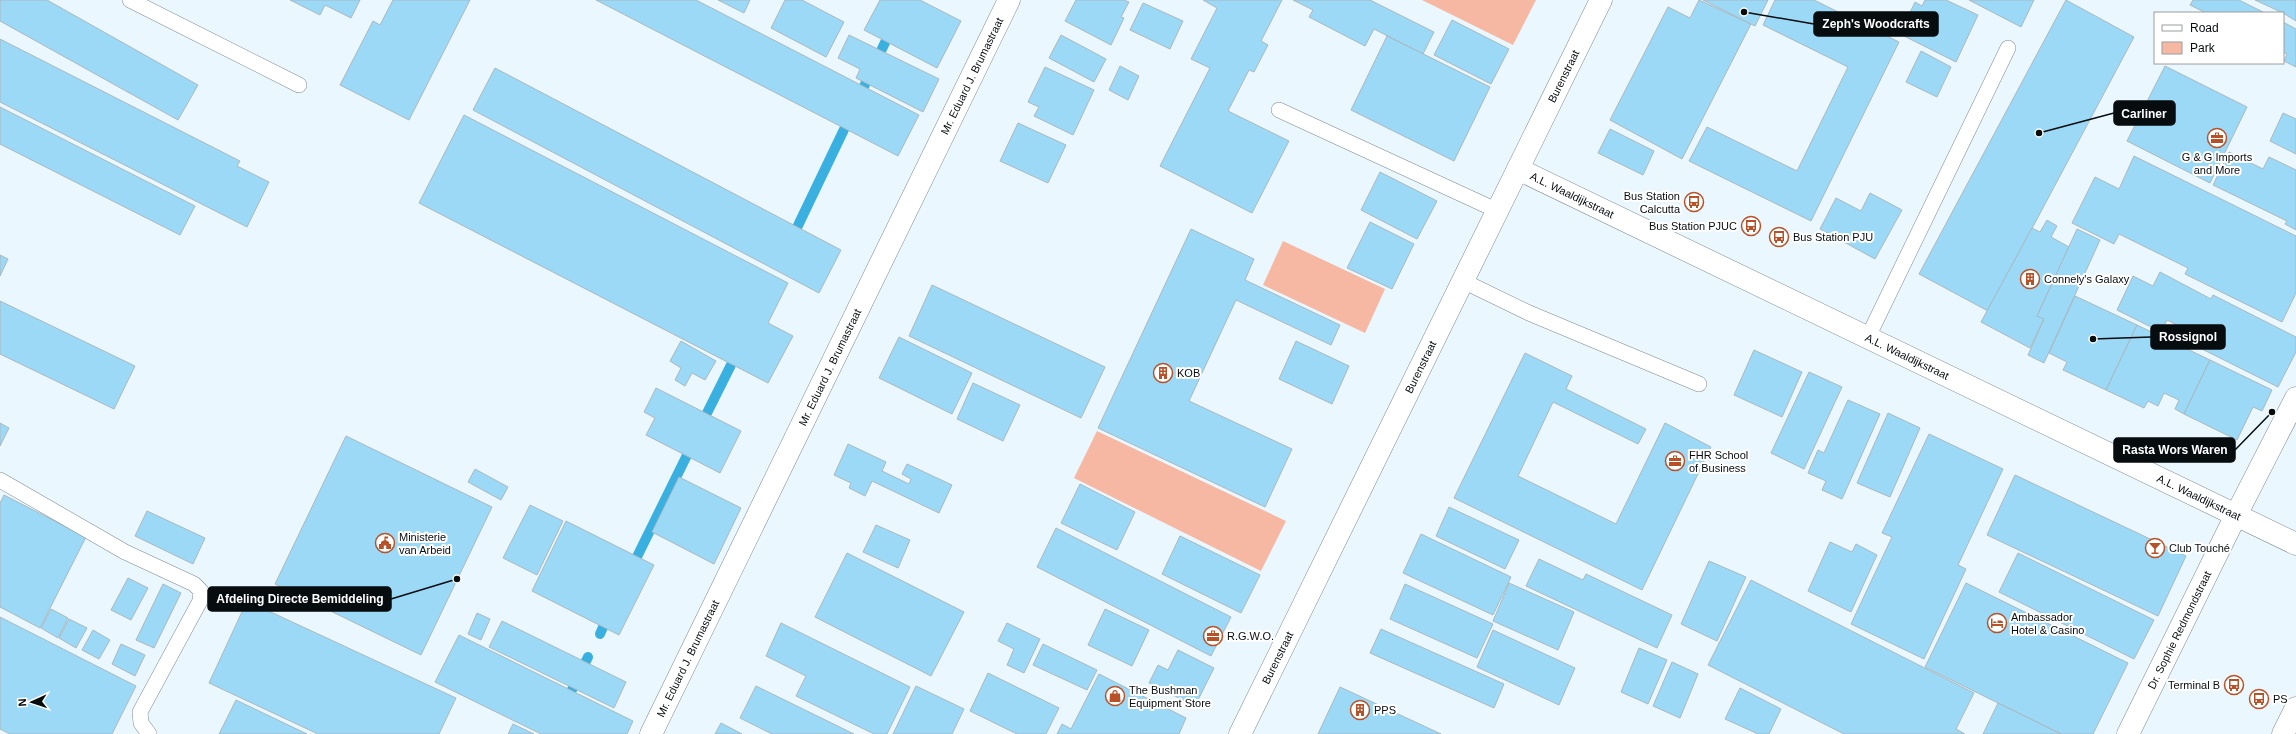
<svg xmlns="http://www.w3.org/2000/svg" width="2296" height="734" font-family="Arial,sans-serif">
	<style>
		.green { fill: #f6b8a2 }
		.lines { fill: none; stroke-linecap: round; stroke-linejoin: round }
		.stream { stroke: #3ab0e0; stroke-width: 10 }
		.building { fill: #9cd9f6; stroke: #a9b8c0 }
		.service-casing { stroke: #7d8b92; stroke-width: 16 }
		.minor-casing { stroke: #7d8b92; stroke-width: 23 }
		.tertiary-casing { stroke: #7d8b92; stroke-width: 23 }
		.service { stroke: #fff; stroke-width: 15 }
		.minor { stroke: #fff; stroke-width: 22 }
		.tertiary { stroke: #fff; stroke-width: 22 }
		.labels { text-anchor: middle; stroke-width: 4; stroke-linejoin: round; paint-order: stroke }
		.street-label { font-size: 11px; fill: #070c0f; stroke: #fff }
		.poi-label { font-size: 11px; fill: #070c0f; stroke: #fff; text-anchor: start }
		.leader { fill: none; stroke: #070c0f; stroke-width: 1.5 }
		.callout-dot { fill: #070c0f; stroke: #fff; stroke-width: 1.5 }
		.callout { fill: #070c0f; stroke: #070c0f; stroke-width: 1.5 }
		.callout-label { font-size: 12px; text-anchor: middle; font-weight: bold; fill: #fff }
	</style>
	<rect width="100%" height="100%" fill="#ebf7fe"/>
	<g class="green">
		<polygon points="1422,0 1536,0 1513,45"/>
		<polygon points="1283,241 1385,289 1365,333 1263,285"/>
		<polygon points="1097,431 1286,521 1261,571 1074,478"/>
	</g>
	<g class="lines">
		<g class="stream">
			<polyline points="858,99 891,30"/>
			<polyline points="792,238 850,117"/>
			<polyline points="701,425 737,353"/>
			<polyline points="631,569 692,445"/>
			<polyline points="600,634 608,616"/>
			<polyline points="566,702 588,657"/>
		</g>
	</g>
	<g class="building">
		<polygon points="0,0 47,0 198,85 178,120 0,21"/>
		<polygon points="290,0 360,0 351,18 325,5 320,15"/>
		<polygon points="393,0 470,0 409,120 340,85 373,21 380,25"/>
		<polygon points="596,0 696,0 919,115 898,156"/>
		<polygon points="718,0 750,0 744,13"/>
		<polygon points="785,0 802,0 844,22 826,57 771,28"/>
		<polygon points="880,0 920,0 961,21 937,68 864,30"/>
		<polygon points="1076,0 1124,0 1129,2 1121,17 1124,18 1111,45 1065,21"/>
		<polygon points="1282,0 1261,41 1268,45 1254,72 1249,70 1228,111 1289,141 1252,213 1160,166 1210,68 1191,59 1217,8 1203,0"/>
		<polygon points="1293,0 1370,0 1434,32 1423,54 1374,29 1365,46 1309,17 1313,10"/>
		<polygon points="1699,0 1751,24 1682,159 1610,120 1668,7 1690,18"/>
		<polygon points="1703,0 1768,0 1755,26"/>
		<polygon points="1775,0 1814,0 1899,42 1811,221 1689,161 1707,127 1797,171 1848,67 1763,25"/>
		<polygon points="1925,0 1946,0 1978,15 1956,62 1900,34 1915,2 1922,6"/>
		<polygon points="1969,0 2034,0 2021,27"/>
		<polygon points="2066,0 2134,37 1988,311 1919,274"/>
		<polygon points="2193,0 2239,0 2265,13 2206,13 2190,5"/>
		<polygon points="2255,0 2296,0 2296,21 2283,13"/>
		<polygon points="1143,3 1183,21 1170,49 1130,30"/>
		<polygon points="1452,20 1509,49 1491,84 1434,55"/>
		<polygon points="2283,22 2296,29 2296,67 2284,61 2287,54 2283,52"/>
		<polygon points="849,35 939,79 923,112 856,78 860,69 838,58"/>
		<polygon points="1061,35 1106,59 1094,82 1049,58"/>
		<polygon points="1387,36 1490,87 1454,161 1351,110"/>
		<polygon points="0,39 240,161 237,166 269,182 247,227 0,102"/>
		<polygon points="1921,51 1951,67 1937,97 1906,82"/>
		<polygon points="1120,66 1139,76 1128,100 1109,90"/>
		<polygon points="2165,66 2247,107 2210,183 2127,141"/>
		<polygon points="1045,67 1094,90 1073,135 1034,116 1039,107 1028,102"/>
		<polygon points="495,68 841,250 819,293 473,110"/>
		<polygon points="0,107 195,206 180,235 0,144"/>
		<polygon points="2283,113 2296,119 2296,154 2270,141"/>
		<polygon points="464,115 788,283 768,323 793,336 768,383 419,203"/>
		<polygon points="1018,123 1066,145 1048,183 1000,161"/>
		<polygon points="1610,129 1654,151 1643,175 1598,153"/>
		<polygon points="2229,152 2263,169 2269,157 2296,170 2296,230 2285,224 2287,221 2213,185"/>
		<polygon points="2134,156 2296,236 2296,293 2282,322 2185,274 2188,268 2119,234 2114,244 2072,223 2095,177 2119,189"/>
		<polygon points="1380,172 1437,201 1417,239 1361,210"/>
		<polygon points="1870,193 1902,210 1875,259 1820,229 1836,198 1861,211"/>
		<polygon points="2047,220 2057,226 2051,237 2069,247 2037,316 2044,319 2030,348 1981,322 2032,228 2040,232"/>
		<polygon points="1370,222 1414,244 1392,289 1347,268"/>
		<polygon points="1191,229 1254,259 1245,280 1340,325 1331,345 1236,300 1189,401 1292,449 1265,507 1098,428"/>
		<polygon points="2077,229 2100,240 2044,363 2028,355 2044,319 2037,316"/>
		<polygon points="0,255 8,259 0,276"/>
		<polygon points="2160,272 2211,299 2213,295 2296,337 2296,352 2278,387 2186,341 2191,332 2167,320 2161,332 2117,310 2133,276 2153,286"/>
		<polygon points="932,285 1105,367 1081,418 909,336"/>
		<polygon points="2075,296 2137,325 2106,390 2063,370 2067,362 2049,353"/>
		<polygon points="0,301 135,366 114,409 0,354"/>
		<polygon points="2137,325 2210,360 2184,414 2175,409 2179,400 2164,393 2158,406 2148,401 2144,408 2106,390"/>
		<polygon points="899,337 972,373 952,414 879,378"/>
		<polygon points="681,341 716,361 705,380 692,373 685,386 675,380 681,368 670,361"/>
		<polygon points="1296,341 1349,366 1332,404 1279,379"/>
		<polygon points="1754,350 1802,372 1782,417 1734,395"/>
		<polygon points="1525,353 1572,376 1566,389 1646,429 1638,444 1553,402 1518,476 1616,524 1665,423 1711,447 1642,590 1454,498"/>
		<polygon points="2210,360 2272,390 2262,411 2253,407 2237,440 2184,414"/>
		<polygon points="1809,372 1842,387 1804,469 1771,453"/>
		<polygon points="973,383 1020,405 1003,441 957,419"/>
		<polygon points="656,388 741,431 720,473 646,435 655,418 644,412"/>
		<polygon points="1848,400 1880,414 1842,499 1822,490 1826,481 1808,473 1818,450 1824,453"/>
		<polygon points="1888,413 1920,428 1890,497 1857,483"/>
		<polygon points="0,423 9,428 0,446"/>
		<polygon points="1929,434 2003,469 1958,565 1966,569 1924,659 1851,624 1892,537 1882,533"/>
		<polygon points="346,436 492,507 421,655 275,584"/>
		<polygon points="848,444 886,462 882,471 909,484 911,479 902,474 907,464 952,485 939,513 872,481 865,496 849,488 851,483 834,475"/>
		<polygon points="475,469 508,487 501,500 468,482"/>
		<polygon points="2015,475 2186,556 2158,616 1987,535"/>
		<polygon points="679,477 741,508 714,564 652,532"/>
		<polygon points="1080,484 1135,512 1117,550 1061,523"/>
		<polygon points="4,495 86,537 40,628 0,607 0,503"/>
		<polygon points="530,505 563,521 537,575 503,558"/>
		<polygon points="1449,507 1519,540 1505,569 1436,536"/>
		<polygon points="147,511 205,538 193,564 135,536"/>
		<polygon points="566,521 654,565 619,635 532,591"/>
		<polygon points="876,525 910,540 898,568 863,552"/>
		<polygon points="1056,528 1231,617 1211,656 1037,567"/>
		<polygon points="1421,534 1511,577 1493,615 1403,573"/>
		<polygon points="1180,536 1260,575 1241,613 1162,574"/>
		<polygon points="1830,542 1852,552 1856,544 1877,555 1851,612 1808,591"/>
		<polygon points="847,553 964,612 931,676 815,617"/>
		<polygon points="2018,553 2154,620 2134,659 1999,592"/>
		<polygon points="1539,559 1583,580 1586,574 1672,615 1657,648 1526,586"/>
		<polygon points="1709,561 1746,577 1717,641 1681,624"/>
		<polygon points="128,578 148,588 131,620 111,610"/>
		<polygon points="1751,580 1974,693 1956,729 1965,734 1844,734 1708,665"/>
		<polygon points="1509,583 1574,612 1558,650 1493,621"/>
		<polygon points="1966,583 2128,663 2093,734 2061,734 1925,667"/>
		<polygon points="163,584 181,593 154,648 136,640"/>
		<polygon points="1405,584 1493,624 1477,658 1390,619"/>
		<polygon points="247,601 456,698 439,734 318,734 209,683"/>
		<polygon points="51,609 68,618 58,638 41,628"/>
		<polygon points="1105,609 1149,630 1132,666 1088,645"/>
		<polygon points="477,613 490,619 481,640 468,634"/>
		<polygon points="0,617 136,686 112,734 10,734 0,729"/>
		<polygon points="69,619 87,628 76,648 59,638"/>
		<polygon points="502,621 626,682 614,708 489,647"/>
		<polygon points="781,623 910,687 887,734 874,734 796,696 806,676 766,656"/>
		<polygon points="1007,623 1040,639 1024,673 1007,665 1014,649 998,641"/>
		<polygon points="1381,629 1504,684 1494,708 1370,653"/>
		<polygon points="93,630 110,640 99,659 82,650"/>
		<polygon points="1493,630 1575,668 1559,705 1477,667"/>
		<polygon points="459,635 633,721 627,734 541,734 435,682"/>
		<polygon points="121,644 145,655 135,676 112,664"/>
		<polygon points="1043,644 1097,670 1087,690 1033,665"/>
		<polygon points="1639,648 1667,660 1648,704 1621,692"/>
		<polygon points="1178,650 1214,668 1195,706 1149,683 1158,665 1168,670"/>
		<polygon points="1672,662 1698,674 1680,718 1653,706"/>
		<polygon points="988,673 1059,708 1046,734 1017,734 970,711"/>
		<polygon points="1099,674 1186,718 1179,734 1057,734 1062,724 1071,729"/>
		<polygon points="756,686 854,734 772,734 740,718"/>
		<polygon points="916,686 964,709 952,734 893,734"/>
		<polygon points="1340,687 1441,734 1318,734"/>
		<polygon points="1740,688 1781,709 1769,734 1758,734 1725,719"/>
		<polygon points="236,700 307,734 219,734"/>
		<polygon points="1998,703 2061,734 1983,734"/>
		<polygon points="721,723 742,734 715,734"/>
		<polygon points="513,724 534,734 508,734"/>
	</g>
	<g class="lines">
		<g class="service-casing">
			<g id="service">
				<polyline points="130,0 299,85"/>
				<polyline points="1279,110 1496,210"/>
				<polyline points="1463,281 1529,313 1699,384"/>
				<polyline points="1868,337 2008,48"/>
				<polyline points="0,480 125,552 194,584 201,591 200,601 140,712 141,723 149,734"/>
			</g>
		</g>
		<g class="minor-casing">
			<g id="minor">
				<path id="s1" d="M1518 169 2296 544"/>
				<path id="s2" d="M651 734 1009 0"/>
				<path id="s3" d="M1240 734 1601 0"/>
			</g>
		</g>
		<g class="tertiary-casing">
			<g id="tertiary">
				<path id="s4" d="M2128 734 2236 515 2296 398"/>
				<polyline points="2283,734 2296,708"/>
			</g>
		</g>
		<use href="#service" class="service"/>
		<use href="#minor" class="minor"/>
		<use href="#tertiary" class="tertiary"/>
	</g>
	<defs>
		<g id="office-ring" transform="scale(1)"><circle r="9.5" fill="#fff" stroke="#b85128" stroke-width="1.5"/><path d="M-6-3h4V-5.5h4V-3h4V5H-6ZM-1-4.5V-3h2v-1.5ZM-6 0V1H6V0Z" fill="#b85128"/></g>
		<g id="bus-ring" transform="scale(1)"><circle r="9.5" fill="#fff" stroke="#b85128" stroke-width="1.5"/><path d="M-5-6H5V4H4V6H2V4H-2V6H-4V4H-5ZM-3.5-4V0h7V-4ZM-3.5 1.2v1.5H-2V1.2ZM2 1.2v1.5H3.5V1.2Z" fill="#b85128"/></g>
		<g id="building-ring" transform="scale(1)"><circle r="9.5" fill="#fff" stroke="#b85128" stroke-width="1.5"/><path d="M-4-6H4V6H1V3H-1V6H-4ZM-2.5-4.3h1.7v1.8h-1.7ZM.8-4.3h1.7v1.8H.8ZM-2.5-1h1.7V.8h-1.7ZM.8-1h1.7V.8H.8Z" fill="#b85128"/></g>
		<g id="civic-ring" transform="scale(1)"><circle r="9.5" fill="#fff" stroke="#b85128" stroke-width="1.5"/><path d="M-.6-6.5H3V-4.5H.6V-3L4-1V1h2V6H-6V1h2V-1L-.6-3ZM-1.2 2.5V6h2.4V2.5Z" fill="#b85128"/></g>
		<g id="bar-ring" transform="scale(1)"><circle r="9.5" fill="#fff" stroke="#b85128" stroke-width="1.5"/><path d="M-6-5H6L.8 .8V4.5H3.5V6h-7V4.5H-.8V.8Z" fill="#b85128"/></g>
		<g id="hotel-ring" transform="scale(1)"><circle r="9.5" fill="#fff" stroke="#b85128" stroke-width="1.5"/><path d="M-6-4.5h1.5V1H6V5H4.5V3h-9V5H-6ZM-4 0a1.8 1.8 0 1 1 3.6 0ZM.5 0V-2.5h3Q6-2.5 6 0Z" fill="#b85128"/></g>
		<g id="shop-ring" transform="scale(1)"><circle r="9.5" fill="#fff" stroke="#b85128" stroke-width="1.5"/><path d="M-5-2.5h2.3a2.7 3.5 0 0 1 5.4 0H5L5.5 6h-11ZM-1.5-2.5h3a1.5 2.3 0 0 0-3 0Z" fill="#b85128"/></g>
	</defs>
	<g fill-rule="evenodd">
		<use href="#office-ring" x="2217" y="138"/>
		<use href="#bus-ring" x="1694" y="202"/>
		<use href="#bus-ring" x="1751" y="226"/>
		<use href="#bus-ring" x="1779" y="237"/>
		<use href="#building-ring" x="2030" y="279"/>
		<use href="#building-ring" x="1163" y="373"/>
		<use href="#office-ring" x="1675" y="461"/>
		<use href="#civic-ring" x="385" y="543"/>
		<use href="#bar-ring" x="2155" y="548"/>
		<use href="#hotel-ring" x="1997" y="623"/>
		<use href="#office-ring" x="1213" y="636"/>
		<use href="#bus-ring" x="2234" y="685"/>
		<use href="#shop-ring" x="1115" y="696"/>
		<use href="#bus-ring" x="2259" y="699"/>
		<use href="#building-ring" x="1360" y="710"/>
	</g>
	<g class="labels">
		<g class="street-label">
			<text dy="4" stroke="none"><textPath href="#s2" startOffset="732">Mr. Eduard J. Brumastraat</textPath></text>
			<text dy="4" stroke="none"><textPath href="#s3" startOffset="733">Burenstraat</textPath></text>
			<text dy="4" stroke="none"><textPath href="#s1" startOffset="60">A.L. Waaldijkstraat</textPath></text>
			<text dy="4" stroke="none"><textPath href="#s1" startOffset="432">A.L. Waaldijkstraat</textPath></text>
			<text dy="4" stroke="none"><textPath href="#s2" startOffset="408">Mr. Eduard J. Brumastraat</textPath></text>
			<text dy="4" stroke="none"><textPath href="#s3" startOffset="409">Burenstraat</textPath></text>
			<text dy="4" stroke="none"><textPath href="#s1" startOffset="756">A.L. Waaldijkstraat</textPath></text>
			<text dy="4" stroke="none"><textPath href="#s4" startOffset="116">Dr. Sophie Redmondstraat</textPath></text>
			<text dy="4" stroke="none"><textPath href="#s2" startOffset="84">Mr. Eduard J. Brumastraat</textPath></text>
			<text dy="4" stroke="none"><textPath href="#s3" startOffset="85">Burenstraat</textPath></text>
		</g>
		<g class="poi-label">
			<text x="2217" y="161" text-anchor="middle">G &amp; G Imports<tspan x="2217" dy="13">and More</tspan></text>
			<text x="1680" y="200" text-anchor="end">Bus Station<tspan x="1680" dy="13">Calcutta</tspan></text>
			<text x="1737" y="230" text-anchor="end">Bus Station PJUC</text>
			<text x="1793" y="241">Bus Station PJU</text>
			<text x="2044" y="283">Connely's Galaxy</text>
			<text x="1177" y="377">KOB</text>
			<text x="1689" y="459">FHR School<tspan x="1689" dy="13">of Business</tspan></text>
			<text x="399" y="541">Ministerie<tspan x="399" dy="13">van Arbeid</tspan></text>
			<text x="2169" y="552">Club Touché</text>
			<text x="2011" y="621">Ambassador<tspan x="2011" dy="13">Hotel &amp; Casino</tspan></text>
			<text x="1227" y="640">R.G.W.O.</text>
			<text x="2220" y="689" text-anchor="end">Terminal B</text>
			<text x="1129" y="694">The Bushman<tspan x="1129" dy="13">Equipment Store</tspan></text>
			<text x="2273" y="703">PS</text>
			<text x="1374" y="714">PPS</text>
		</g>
	</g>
	<path class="leader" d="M1744 12L1814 24M2039 133L2114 113M2093 339L2151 337M2272 412L2235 450M457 579L391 599"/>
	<g class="callout-dot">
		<circle cx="1744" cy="12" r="4"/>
		<circle cx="2039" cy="133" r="4"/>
		<circle cx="2093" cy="339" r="4"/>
		<circle cx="2272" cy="412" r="4"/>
		<circle cx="457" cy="579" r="4"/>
	</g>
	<g class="callout">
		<rect x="1814" y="12" width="124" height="24" rx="4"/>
		<rect x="2114" y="101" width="61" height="24" rx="4"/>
		<rect x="2151" y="325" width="74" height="24" rx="4"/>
		<rect x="2114" y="438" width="121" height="24" rx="4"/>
		<rect x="208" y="587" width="183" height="24" rx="4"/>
	</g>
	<g class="callout-label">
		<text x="1876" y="28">Zeph's Woodcrafts</text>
		<text x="2144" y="118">Carliner</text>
		<text x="2188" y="341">Rossignol</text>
		<text x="2175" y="454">Rasta Wors Waren</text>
		<text x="300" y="603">Afdeling Directe Bemiddeling</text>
	</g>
	<rect x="2154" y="12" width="130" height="52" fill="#ffffff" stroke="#9c9e9f"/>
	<rect x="2162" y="25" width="20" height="6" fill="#ffffff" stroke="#9c9e9f"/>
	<text x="2190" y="32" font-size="12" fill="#070c0f">Road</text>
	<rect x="2162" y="42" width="20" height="12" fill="#f6b8a2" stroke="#9c9e9f"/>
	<text x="2190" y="52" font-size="12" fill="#070c0f">Park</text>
	<g transform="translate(32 702) rotate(267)" stroke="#ffffff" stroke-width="3" paint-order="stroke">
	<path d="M0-3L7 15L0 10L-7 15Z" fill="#070c0f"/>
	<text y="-6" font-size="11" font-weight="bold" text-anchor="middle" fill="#070c0f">N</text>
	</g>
</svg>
